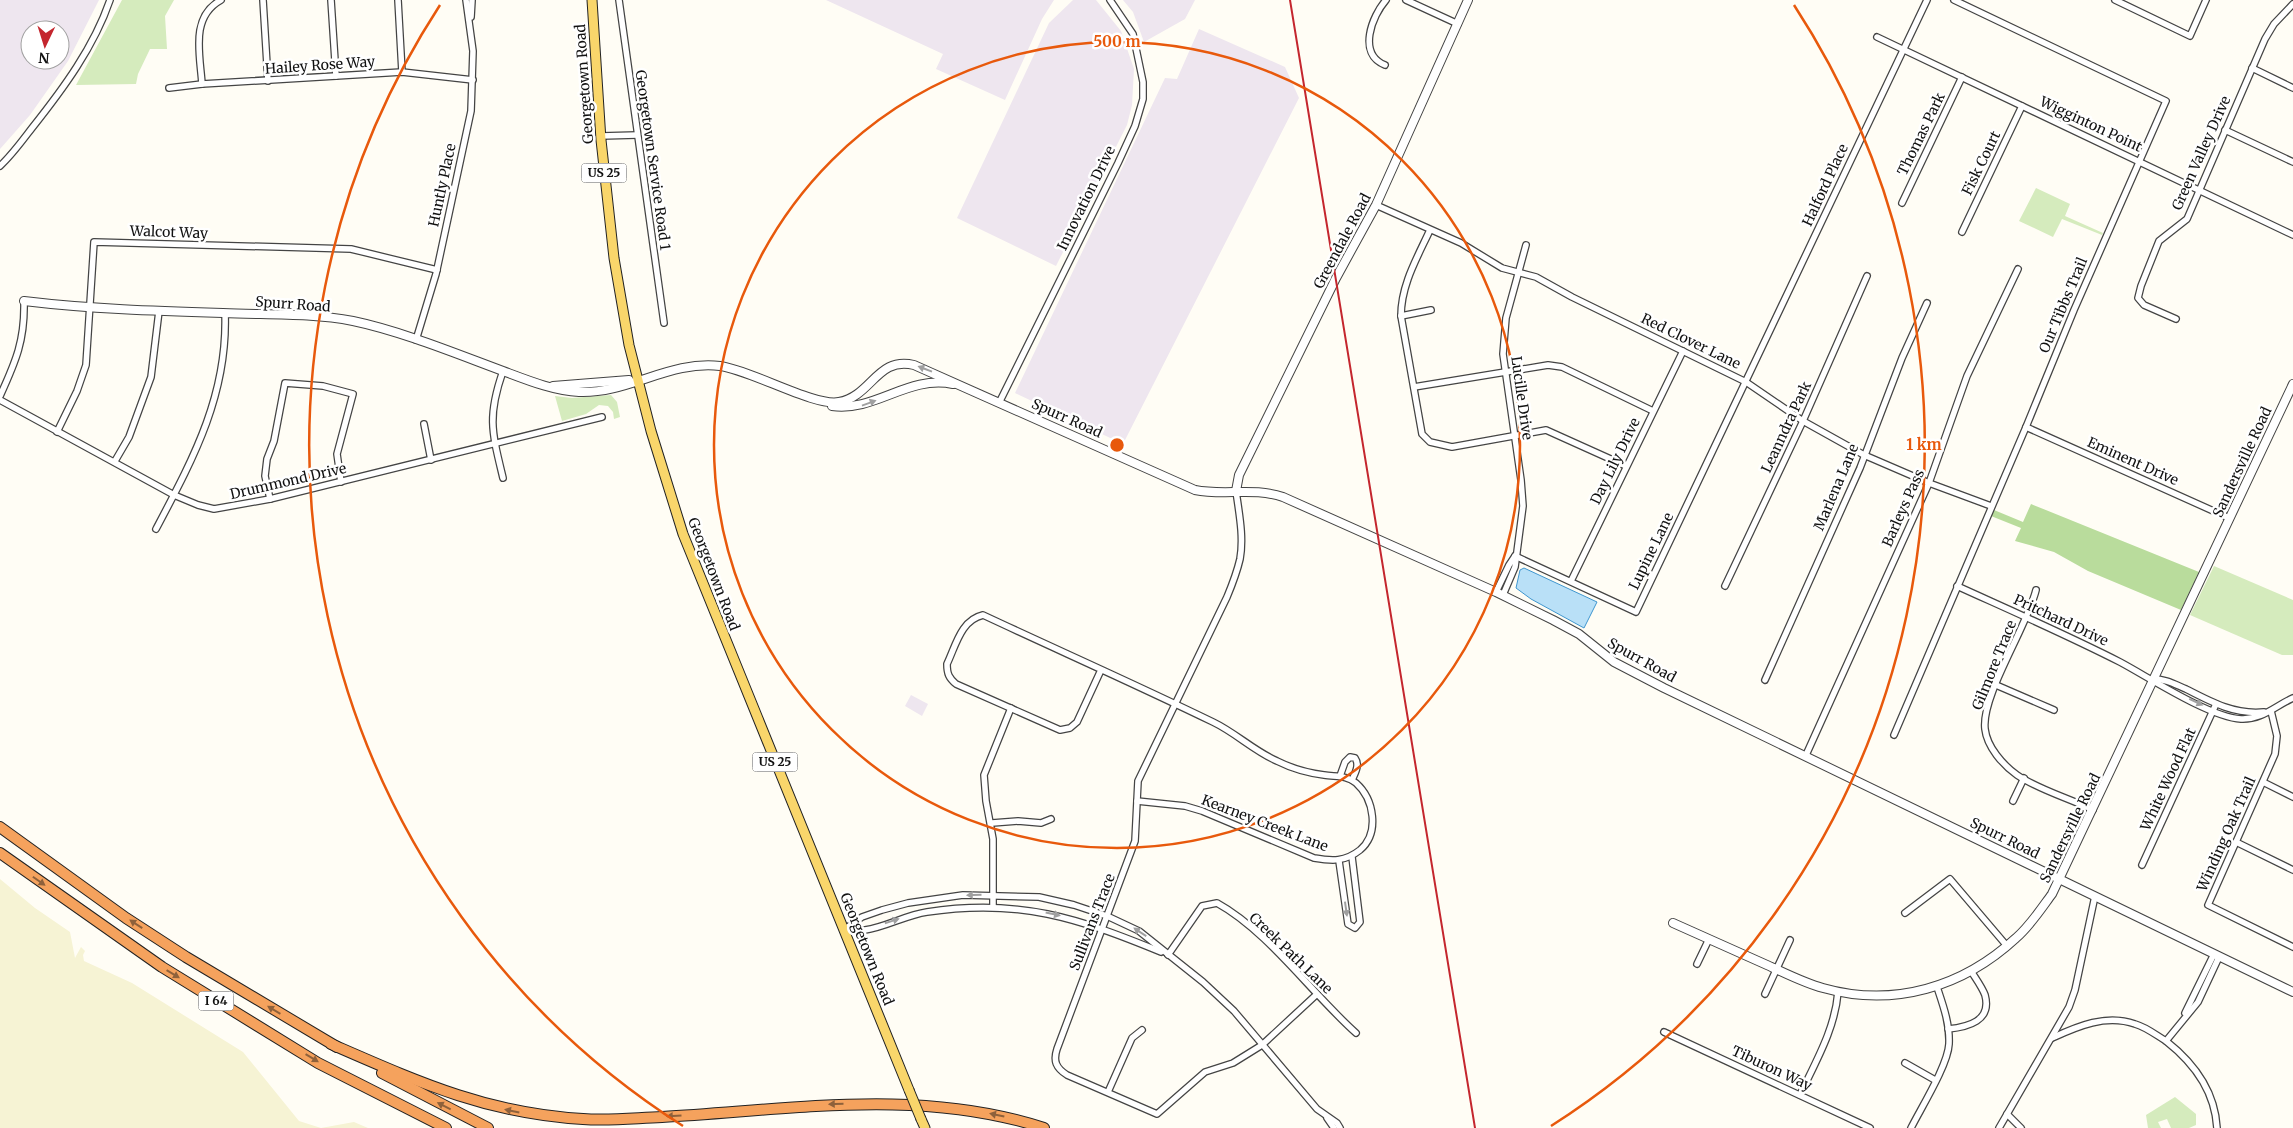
<svg xmlns="http://www.w3.org/2000/svg" width="2293" height="1128" font-family="Merriweather,serif">
	<style>
		.industrial { fill: #eee6ef; fill-rule: evenodd }
		.farmland { fill: #f6f3d4 }
		.green { fill: #d5ebbd }
		.forest { fill: #b9dc9c }
		.water { fill: #b9e0f7; stroke: #3f96cf }
		.lines { fill: none; stroke-linecap: round; stroke-linejoin: round }
		.minor-casing { stroke: #444; stroke-width: 8 }
		.tertiary-casing { stroke: #444; stroke-width: 10 }
		.primary-casing { stroke: #222; stroke-width: 11 }
		.motorway-casing { stroke: #222; stroke-width: 12 }
		.minor { stroke: #fff; stroke-width: 5.5 }
		.tertiary { stroke: #fff; stroke-width: 8 }
		.primary { stroke: #f9d66b; stroke-width: 9 }
		.motorway { stroke: #f5a25d; stroke-width: 10 }
		.rail { stroke: #c4262e; stroke-width: 2 }
		.primary-bridge-casing { stroke: #222; stroke-width: 11; stroke-linecap: butt }
		.primary-bridge { stroke: #f9d66b; stroke-width: 9 }
		.oneway { fill: #a0a0a0 }
		.oneway2 { fill: #8e613b }
		.ring { fill: none; stroke: #e8590c; stroke-width: 2.5 }
		.labels { text-anchor: middle; stroke-width: 5; stroke-linejoin: round; paint-order: stroke }
		.shield { fill: #fff; stroke: #585858; stroke-width: 1 }
		.shield-label { font-size: 12px; font-weight: bold; fill: #111 }
		.street-label { font-size: 14px; fill: #111; stroke: #fff }
		.centre { fill: #e8590c; stroke: #fff; stroke-width: 2.5 }
		.ring-label { font-size: 15px; text-anchor: middle; font-weight: bold; fill: #e8590c; stroke: #fff; stroke-width: 5; stroke-linejoin: round; paint-order: stroke }
	</style>
	<rect width="100%" height="100%" fill="#fffdf5"/>
	<g class="industrial">
		<path d="M0 0H99L68 61 30 115 0 149ZM30 30H60V60H30Z"/>
		<polygon points="826,0 1054,0 1042,19 1005,100 936,69 943,54"/>
		<polygon points="1073,0 1096,0 1121,31 1134,69 1132,105 1127,125 1056,266 957,218 1049,23"/>
		<polygon points="1123,0 1195,0 1185,19 1144,42 1133,12"/>
		<polygon points="1199,29 1285,67 1299,98 1123,444 1015,393 1165,78 1177,79"/>
		<polygon points="911,695 928,704 922,716 905,706"/>
	</g>
	<polygon class="farmland" points="0,879 35,908 70,932 75,958 81,947 85,951 83,955 84,961 132,983 243,1052 299,1121 321,1128 354,1122 368,1128 0,1128"/>
	<g class="green">
		<polygon points="122,0 174,0 165,16 167,49 150,49 138,74 136,84 76,85"/>
		<polygon points="2036,188 2070,204 2065,216 2103,233 2102,235 2062,219 2053,237 2019,221"/>
		<polygon points="611,395 617,402 620,417 614,419 613,412 608,406 599,405 586,414 562,421 555,396 572,398"/>
		<polygon points="2214,566 2293,600 2293,655 2282,655 2190,615"/>
		<polygon points="2175,1097 2196,1114 2196,1125 2189,1128 2171,1128 2167,1119 2158,1122 2161,1128 2148,1128 2146,1115"/>
	</g>
	<polygon class="forest" points="2031,504 2199,572 2181,610 2088,571 2054,552 2015,541 2021,528 1991,516 1994,510 2023,522"/>
	<polygon class="water" points="1524,568 1597,602 1584,628 1531,599 1516,588 1520,570"/>
	<g class="lines">
		<g class="minor-casing">
			<g id="minor">
				<polyline points="263,0 268,81"/>
				<polyline points="331,0 336,76"/>
				<polyline points="398,0 402,72"/>
				<polyline points="619,0 664,323"/>
				<polyline points="1406,0 1458,24"/>
				<polyline points="2115,0 2190,36 2206,0"/>
				<polyline points="471,17 472,0"/>
				<polyline points="1877,37 2293,235"/>
				<path d="M1385 65C1357 54 1372 16 1386 0"/>
				<polyline points="2252,68 2293,88"/>
				<path d="M202 84C200 54 190 17 221 0"/>
				<polyline points="169,88 202,84 402,72 473,80"/>
				<polyline points="2225,130 2293,162"/>
				<polyline points="601,136 637,135"/>
				<path d="M0 166C12 155 22 141 32 128 63 89 94 47 110 0"/>
				<polyline points="1902,203 1962,77"/>
				<polyline points="1376,205 1461,243 1502,268 1536,277 1572,297 1746,382 1803,421 1864,455 1929,483 1991,506"/>
				<path d="M1430 230C1417 258 1401 285 1401 316L1422 434 1430 442 1452 447 1546 430 1626 466"/>
				<polyline points="1962,232 2022,106"/>
				<polyline points="1401,316 1431,310"/>
				<polyline points="2176,319 2144,305 2138,298 2141,286 2159,241 2187,219 2265,39 2274,24 2293,4"/>
				<polyline points="416,340 436,274 471,111 473,51 466,0"/>
				<polyline points="1414,387 1548,365 1562,367 1653,411"/>
				<path d="M0 396C16 361 25 340 24 301"/>
				<polyline points="0,400 174,495 198,505 214,509 270,499 602,417"/>
				<polyline points="1000,401 1118,163 1135,126 1143,99 1143,82 1133,34 1110,0"/>
				<polyline points="424,424 431,460"/>
				<polyline points="2026,427 2229,518"/>
				<polyline points="57,432 77,391 86,365 94,242 351,249 437,270"/>
				<polyline points="115,461 129,437 151,377 159,311"/>
				<path d="M503 478C492 432 487 417 503 371"/>
				<path d="M1236 491C1239 513 1244 537 1240 559 1237 572 1232 585 1227 597L1138 781 1135 841 1057 1049C1053 1061 1056 1068 1067 1075L1157 1114 1205 1072 1233 1063 1262 1045 1316 995"/>
				<polyline points="270,499 265,476 267,459 274,441 285,383 323,386 353,394 337,454 341,482"/>
				<path d="M156 529C193 459 228 395 225 313"/>
				<polyline points="1515,556 1636,612 1927,0"/>
				<polyline points="1571,581 1683,351"/>
				<polyline points="1725,586 1803,421 1867,276"/>
				<path d="M1957 586C2012 611 2067 635 2120 662 2150 678 2209 717 2241 719 2262 720 2275 706 2293 698"/>
				<path d="M2036 590C2027 627 1981 696 1985 729 1987 747 2003 765 2017 775 2039 790 2069 798 2093 810"/>
				<polyline points="1496,592 1509,565 1515,556"/>
				<polyline points="1503,595 1515,567 1523,506 1521,480 1503,354 1506,318 1526,245"/>
				<path d="M1101 670 1077 722 1070 728 1060 730 956 684C949 678 947 674 947 664 956 645 961 620 983 615 1060 651 1137 685 1213 722 1236 733 1254 751 1277 761 1291 768 1308 773 1324 775 1335 777 1347 775 1356 783 1374 799 1380 833 1360 850 1345 862 1332 861 1314 858L1202 811 1185 806 1137 801"/>
				<path d="M2153 679C2166 679 2174 684 2186 689 2211 702 2235 715 2264 712"/>
				<polyline points="1765,680 1860,468 1902,358 1927,303"/>
				<polyline points="1996,685 2054,710"/>
				<polyline points="2271,711 2277,736 2275,754 2208,905 2293,947"/>
				<polyline points="1894,735 2026,427 2074,310 2166,101 1954,0"/>
				<polyline points="1806,755 1929,483 1967,376 2018,269"/>
				<path d="M1340 776 1345 762 1350 757 1355 758C1360 765 1355 773 1352 780"/>
				<polyline points="2263,782 2293,797"/>
				<polyline points="2013,801 2024,778"/>
				<polyline points="992,823 1018,821 1041,823 1051,819"/>
				<polyline points="2236,842 2293,870"/>
				<polyline points="1339,861 1348,924 1355,928 1360,922 1352,857"/>
				<polyline points="2142,865 2216,704"/>
				<polyline points="993,907 993,839 986,801 984,775 1011,708"/>
				<polyline points="1905,913 1950,879 2007,946"/>
				<polyline points="845,929 862,917 882,910 908,903 963,895 1039,897 1074,905 1107,916 1139,931 1203,982 1234,1011 1317,1109 1337,1123 1340,1128"/>
				<path d="M846 929C852 930 859 931 865 930 886 927 906 915 927 912 1019 898 1078 918 1161 952"/>
				<path d="M1168 955 1202 906 1217 903C1268 931 1312 994 1356 1033"/>
				<polyline points="1697,964 1709,939"/>
				<polyline points="1765,994 1790,940"/>
				<polyline points="2185,1013 2214,954"/>
				<path d="M1948 1029C1968 1027 1992 1021 1985 995 1982 987 1976 979 1971 971"/>
				<polyline points="1664,1032 1870,1128"/>
				<path d="M2052 1038C2078 1026 2106 1014 2135 1024 2146 1027 2156 1035 2166 1041L2198 1002 2219 957"/>
				<path d="M2166 1041C2194 1063 2215 1091 2217 1128"/>
				<polyline points="1905,1063 1935,1080"/>
				<polyline points="1108,1092 1132,1038 1142,1030"/>
				<path d="M1800 1095C1816 1061 1835 1029 1838 992"/>
				<polyline points="2007,1114 2021,1128"/>
				<polyline points="1327,1118 1334,1128"/>
				<path d="M1911 1128C1921 1108 1948 1065 1949 1044 1950 1024 1943 1005 1937 987"/>
				<polyline points="1999,1128 2069,1007 2075,990 2095,896"/>
			</g>
		</g>
		<g class="tertiary-casing">
			<g id="tertiary">
				<path d="M24 301C90 309 156 311 223 313 267 315 311 313 353 321 401 331 457 354 503 371 527 380 554 391 579 392 628 394 670 360 720 366 751 370 815 407 839 402 872 396 877 356 914 365L1195 490C1224 496 1254 487 1283 497L1496 592 1553 620 1579 634 1614 662 1664 688 2293 992"/>
				<polyline points="553,386 629,380"/>
				<path d="M832 406C876 412 907 375 953 384"/>
				<polyline points="1236,491 1239,475 1336,278 1376,205 1468,0"/>
				<path d="M1673 923C1704 937 1735 951 1767 965 1785 973 1804 983 1823 988 1894 1008 1963 987 2016 938 2030 926 2041 909 2052 894L2293 384"/>
			</g>
		</g>
		<g class="primary-casing">
			<g id="primary">
				<polyline points="592,0 601,140 614,258 629,345 651,431 683,534 909,1090"/>
				<polyline points="921,1119 925,1128"/>
			</g>
		</g>
		<g class="motorway-casing">
			<g id="motorway">
				<polyline points="0,827 126,918 186,957 337,1047"/>
				<polyline points="0,853 162,967 318,1063 446,1128"/>
				<path d="M331 1044C416 1081 488 1114 583 1119 609 1121 635 1118 662 1117 790 1110 919 1087 1044 1128"/>
				<polyline points="382,1073 488,1128"/>
			</g>
		</g>
		<use href="#minor" class="minor"/>
		<use href="#tertiary" class="tertiary"/>
		<use href="#primary" class="primary"/>
		<use href="#motorway" class="motorway"/>
		<polyline class="rail" points="1290,0 1475,1128"/>
		<g class="primary-bridge-casing">
			<polyline id="primary-bridge" points="909,1090 921,1119"/>
		</g>
		<use href="#primary-bridge" class="primary-bridge"/>
	</g>
	<defs><path id="oneway-solid" d="M-6-.8H1V-3.2L6.5 0L1 3.2V.8H-6Z" transform="scale(1.25)"/></defs>
	<g class="oneway">
		<use href="#oneway-solid" transform="translate(925 369) rotate(-159)"/>
		<use href="#oneway-solid" transform="translate(869 403) rotate(-20)"/>
		<use href="#oneway-solid" transform="translate(2196 702) rotate(25)"/>
		<use href="#oneway-solid" transform="translate(974 895) rotate(179)"/>
		<use href="#oneway-solid" transform="translate(1346 909) rotate(82)"/>
		<use href="#oneway-solid" transform="translate(1053 914) rotate(12)"/>
		<use href="#oneway-solid" transform="translate(892 921) rotate(-17)"/>
		<use href="#oneway-solid" transform="translate(1140 932) rotate(-147)"/>
	</g>
	<g class="oneway2">
		<use href="#oneway-solid" transform="translate(39 881) rotate(35)"/>
		<use href="#oneway-solid" transform="translate(136 924) rotate(-147)"/>
		<use href="#oneway-solid" transform="translate(173 974) rotate(31)"/>
		<use href="#oneway-solid" transform="translate(274 1010) rotate(-149)"/>
		<use href="#oneway-solid" transform="translate(312 1058) rotate(31)"/>
		<use href="#oneway-solid" transform="translate(836 1104) rotate(179)"/>
		<use href="#oneway-solid" transform="translate(444 1106) rotate(-153)"/>
		<use href="#oneway-solid" transform="translate(512 1111) rotate(-168)"/>
		<use href="#oneway-solid" transform="translate(997 1115) rotate(-168)"/>
		<use href="#oneway-solid" transform="translate(674 1116) rotate(177)"/>
	</g>
	<g class="ring">
		<circle cx="1117" cy="445" r="403"/>
		<path d="M683 1126A807 807 0 0 1 440 5M1794 5A807 807 0 0 1 1551 1126"/>
	</g>
	<g class="labels">
		<g class="shield">
			<rect x="581.5" y="163.5" width="45" height="19" rx="4"/>
			<rect x="752.5" y="752.5" width="45" height="19" rx="4"/>
			<rect x="198.5" y="991.5" width="35" height="19" rx="4"/>
		</g>
		<g class="shield-label">
			<text x="604" y="177">US 25</text>
			<text x="775" y="766">US 25</text>
			<text x="216" y="1005">I 64</text>
		</g>
		<g class="street-label">
			<text transform="translate(320 65) rotate(-4)" y="5">Hailey Rose Way</text>
			<text transform="translate(584 84) rotate(-94)" y="5">Georgetown Road</text>
			<text transform="translate(2091 124) rotate(25)" y="5">Wigginton Point</text>
			<text transform="translate(1921 134) rotate(-64)" y="5">Thomas Park</text>
			<text transform="translate(2201 153) rotate(-66)" y="5">Green Valley Drive</text>
			<text transform="translate(653 160) rotate(82)" y="5">Georgetown Service Road 1</text>
			<text transform="translate(1981 163) rotate(-64)" y="5">Fisk Court</text>
			<text transform="translate(442 185) rotate(-78)" y="5">Huntly Place</text>
			<text transform="translate(1825 185) rotate(-65)" y="5">Halford Place</text>
			<text transform="translate(1086 198) rotate(-64)" y="5">Innovation Drive</text>
			<text transform="translate(169 232) rotate(2)" y="5">Walcot Way</text>
			<text transform="translate(1342 241) rotate(-62)" y="5">Greendale Road</text>
			<text transform="translate(293 304) rotate(4)" y="5">Spurr Road</text>
			<text transform="translate(2063 305) rotate(-67)" y="5">Our Tibbs Trail</text>
			<text transform="translate(1691 341) rotate(26)" y="5">Red Clover Lane</text>
			<text transform="translate(1522 398) rotate(82)" y="5">Lucille Drive</text>
			<text transform="translate(1067 418) rotate(24)" y="5">Spurr Road</text>
			<text transform="translate(1786 427) rotate(-65)" y="5">Leanndra Park</text>
			<text transform="translate(1615 461) rotate(-64)" y="5">Day Lily Drive</text>
			<text transform="translate(2133 461) rotate(24)" y="5">Eminent Drive</text>
			<text transform="translate(2242 462) rotate(-65)" y="5">Sandersville Road</text>
			<text transform="translate(288 481) rotate(-13)" y="5">Drummond Drive</text>
			<text transform="translate(1836 487) rotate(-67)" y="5">Marlena Lane</text>
			<text transform="translate(1903 508) rotate(-66)" y="5">Barleys Pass</text>
			<text transform="translate(1651 551) rotate(-64)" y="5">Lupine Lane</text>
			<text transform="translate(714 574) rotate(69)" y="5">Georgetown Road</text>
			<text transform="translate(2061 620) rotate(25)" y="5">Pritchard Drive</text>
			<text transform="translate(1642 660) rotate(29)" y="5">Spurr Road</text>
			<text transform="translate(1994 665) rotate(-68)" y="5">Gilmore Trace</text>
			<text transform="translate(2168 779) rotate(-65)" y="5">White Wood Flat</text>
			<text transform="translate(1265 823) rotate(21)" y="5">Kearney Creek Lane</text>
			<text transform="translate(2070 828) rotate(-64)" y="5">Sandersville Road</text>
			<text transform="translate(2226 834) rotate(-66)" y="5">Winding Oak Trail</text>
			<text transform="translate(2005 838) rotate(26)" y="5">Spurr Road</text>
			<text transform="translate(1092 922) rotate(-69)" y="5">Sullivans Trace</text>
			<text transform="translate(867 949) rotate(68)" y="5">Georgetown Road</text>
			<text transform="translate(1291 953) rotate(44)" y="5">Creek Path Lane</text>
			<text transform="translate(1772 1068) rotate(25)" y="5">Tiburon Way</text>
		</g>
	</g>
	<circle cx="1117" cy="445" r="8" class="centre"/>
	<g class="ring-label">
		<text x="1117" y="47">500 m</text>
		<text x="1924" y="450">1 km</text>
	</g>
	<g transform="translate(45 45) rotate(184)"><circle r="24" fill="#ffffff" stroke="#a0a0a0"/>
	<path d="M0-4L9 19L0 12L-9 19Z" fill="#c4262e"/>
	<text y="-8" font-size="14" font-weight="bold" text-anchor="middle" fill="#111111">N</text>
	</g>
</svg>
